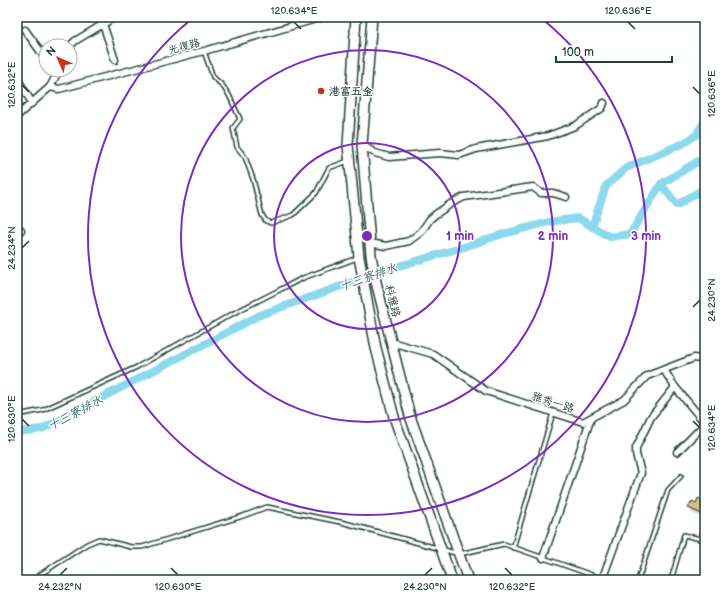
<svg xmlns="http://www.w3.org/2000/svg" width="722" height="597" font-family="'Balsamiq Sans','LXGW WenKai TC',sans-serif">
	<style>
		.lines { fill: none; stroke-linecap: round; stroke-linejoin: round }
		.canal { stroke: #8cd8ec; stroke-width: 8 }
		.building { fill: #d6bb8b; stroke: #1f3d34; filter: url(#shadow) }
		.lane-casing { stroke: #1f3d34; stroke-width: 6 }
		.street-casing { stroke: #1f3d34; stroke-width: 9 }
		.secondary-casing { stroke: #1f3d34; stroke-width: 12 }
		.lane { stroke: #fff; stroke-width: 3 }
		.street { stroke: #fff; stroke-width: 6 }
		.secondary { stroke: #fff; stroke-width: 9 }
		.ticks { fill: none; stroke: #1f3d34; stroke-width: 1.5 }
		.ring { fill: none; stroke: #7b2cbf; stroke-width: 2 }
		.poi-dot { fill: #c8321e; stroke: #fff; stroke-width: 1.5 }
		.labels { text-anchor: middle; stroke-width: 3; stroke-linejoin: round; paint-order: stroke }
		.street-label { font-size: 11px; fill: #1f3d34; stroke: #fff }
		.poi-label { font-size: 11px; font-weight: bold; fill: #1f3d34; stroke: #fff; text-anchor: start }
		.water-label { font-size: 12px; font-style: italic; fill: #3a6462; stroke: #fff }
		.centre { fill: #7b2cbf; stroke: #fff; stroke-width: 2 }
		.ring-label { font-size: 12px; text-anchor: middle; font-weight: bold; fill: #7b2cbf; stroke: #fff; stroke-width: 3; stroke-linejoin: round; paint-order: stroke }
		.neatline { fill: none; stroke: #1f3d34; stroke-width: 1.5 }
		.ticks-label { font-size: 10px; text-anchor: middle; fill: #1f3d34 }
	</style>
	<defs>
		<filter id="shadow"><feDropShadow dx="3.5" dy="3.5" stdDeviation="1" flood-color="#0004"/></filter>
	</defs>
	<rect width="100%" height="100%" fill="#fff"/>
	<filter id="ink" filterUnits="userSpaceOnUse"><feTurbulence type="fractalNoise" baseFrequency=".025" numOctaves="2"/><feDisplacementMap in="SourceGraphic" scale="8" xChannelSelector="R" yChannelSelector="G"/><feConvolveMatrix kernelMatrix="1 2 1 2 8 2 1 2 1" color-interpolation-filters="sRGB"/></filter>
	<g filter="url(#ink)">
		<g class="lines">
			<g class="canal">
				<polyline points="661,184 677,205 705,188"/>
				<polyline points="592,227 606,186 626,168 684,143 696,135 705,120"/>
				<polyline points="17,432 42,429 260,315 389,269 464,247 503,234 549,222 578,218 610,237 630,234 661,184 705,157"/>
			</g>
		</g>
		<polygon class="building" points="698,498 705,501 705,515 688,508 692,501 696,503"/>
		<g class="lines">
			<g class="lane-casing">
				<g id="lane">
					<polyline points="204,51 213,77 222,85 229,95 240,119 233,128 237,147 245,157 253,179 262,215 266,221 271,223 293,215 316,193 329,168 348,161"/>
					<polyline points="17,415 43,410 137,367 232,314 303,278 357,258"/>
					<polyline points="513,548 553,413"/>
					<polyline points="34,580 41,574 87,544 99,539 131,547 142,547 243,516 267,507 345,523 459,554 504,544 606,580"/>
					<polyline points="638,580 668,490 681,476"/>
					<polyline points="671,580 684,535 700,539 705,526"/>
				</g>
			</g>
			<g class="street-casing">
				<g id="street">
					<polyline points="103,24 115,60"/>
					<polyline points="25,30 46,59"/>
					<polyline points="70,46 75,41 115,17"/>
					<polyline points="17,78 32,103"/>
					<polyline points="50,87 59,89 204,51 323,17"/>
					<polyline points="17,116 50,87 59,70"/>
					<polyline points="362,145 375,153 389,157 440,153 459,155 476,149 548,136 575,126 602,108 604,103"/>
					<polyline points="17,234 21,230"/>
					<polyline points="370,243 386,246 409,241 421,232 430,219 436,214 452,203 464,197 533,187 541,193 553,193 566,197"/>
					<polyline points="391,342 433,354 486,391 583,422 624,400 647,376 694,358 705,360"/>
					<polyline points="664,370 675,387 705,423"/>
					<polyline points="677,452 705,424"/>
					<polyline points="543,558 591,418"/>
					<polyline points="602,580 641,473 636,454 636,448 651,417 675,387"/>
				</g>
			</g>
			<g class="secondary-casing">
				<g id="secondary">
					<polyline points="356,17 348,145 359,257 376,348 394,417 452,580"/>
					<polyline points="372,17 362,145 371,255 375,278 410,416 468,580"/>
				</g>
			</g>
			<use href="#lane" class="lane"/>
			<use href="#street" class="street"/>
			<use href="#secondary" class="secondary"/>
		</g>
	</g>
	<path class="ticks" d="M294 22 301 29M628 22 635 29M22 85 29 92M693 87 700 94M22 248 29 241M693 307 700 300M22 419 29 426M693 421 700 428M171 568 178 575M505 568 512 575M60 575 67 568M425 575 432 568"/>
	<g class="ring">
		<circle cx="367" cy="236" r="93"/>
		<circle cx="367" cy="236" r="186"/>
		<path d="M541 18A279 279 0 1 1 193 18"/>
	</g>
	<circle class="poi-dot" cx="321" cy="91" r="4"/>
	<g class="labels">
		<g class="street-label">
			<text transform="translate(184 46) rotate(-15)" y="4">光復路</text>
			<text transform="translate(393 301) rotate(76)" y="4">科雅路</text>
			<text transform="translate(553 402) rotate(18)" y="4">雅秀一路</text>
		</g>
		<g class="poi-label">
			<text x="329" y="95">港富五金</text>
		</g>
		<g class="water-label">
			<text transform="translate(368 277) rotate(-19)" y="4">十三寮排水</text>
			<text transform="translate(75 413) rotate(-28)" y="4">十三寮排水</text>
		</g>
	</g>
	<circle cx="367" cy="236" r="6" class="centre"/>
	<g class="ring-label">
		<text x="460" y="240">1 min</text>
		<text x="553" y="240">2 min</text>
		<text x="646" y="240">3 min</text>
	</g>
	<rect width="722" height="597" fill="none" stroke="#fff" stroke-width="44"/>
	<g transform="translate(58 58) rotate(315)"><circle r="19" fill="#ffffff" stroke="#a5b1ae"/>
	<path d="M0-3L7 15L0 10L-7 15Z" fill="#c8321e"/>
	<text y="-6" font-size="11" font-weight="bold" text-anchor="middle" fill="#1f3d34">N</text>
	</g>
	<path d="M556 56v6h116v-6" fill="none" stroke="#1f3d34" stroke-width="2"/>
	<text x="562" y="56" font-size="12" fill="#1f3d34" stroke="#ffffff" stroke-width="3" paint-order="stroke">100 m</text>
	<rect x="22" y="22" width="678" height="553" class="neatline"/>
	<g class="ticks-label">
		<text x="294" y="14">120.634°E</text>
		<text x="628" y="14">120.636°E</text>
		<text transform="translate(11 85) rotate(-90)" y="4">120.632°E</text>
		<text transform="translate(711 94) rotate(-90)" y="4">120.636°E</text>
		<text transform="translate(11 248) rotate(-90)" y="4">24.234°N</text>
		<text transform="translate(711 300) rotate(-90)" y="4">24.230°N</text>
		<text transform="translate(11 419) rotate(-90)" y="4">120.630°E</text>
		<text transform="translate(711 428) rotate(-90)" y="4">120.634°E</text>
		<text x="60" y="590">24.232°N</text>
		<text x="178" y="590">120.630°E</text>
		<text x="425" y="590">24.230°N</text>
		<text x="512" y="590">120.632°E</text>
	</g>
</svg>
